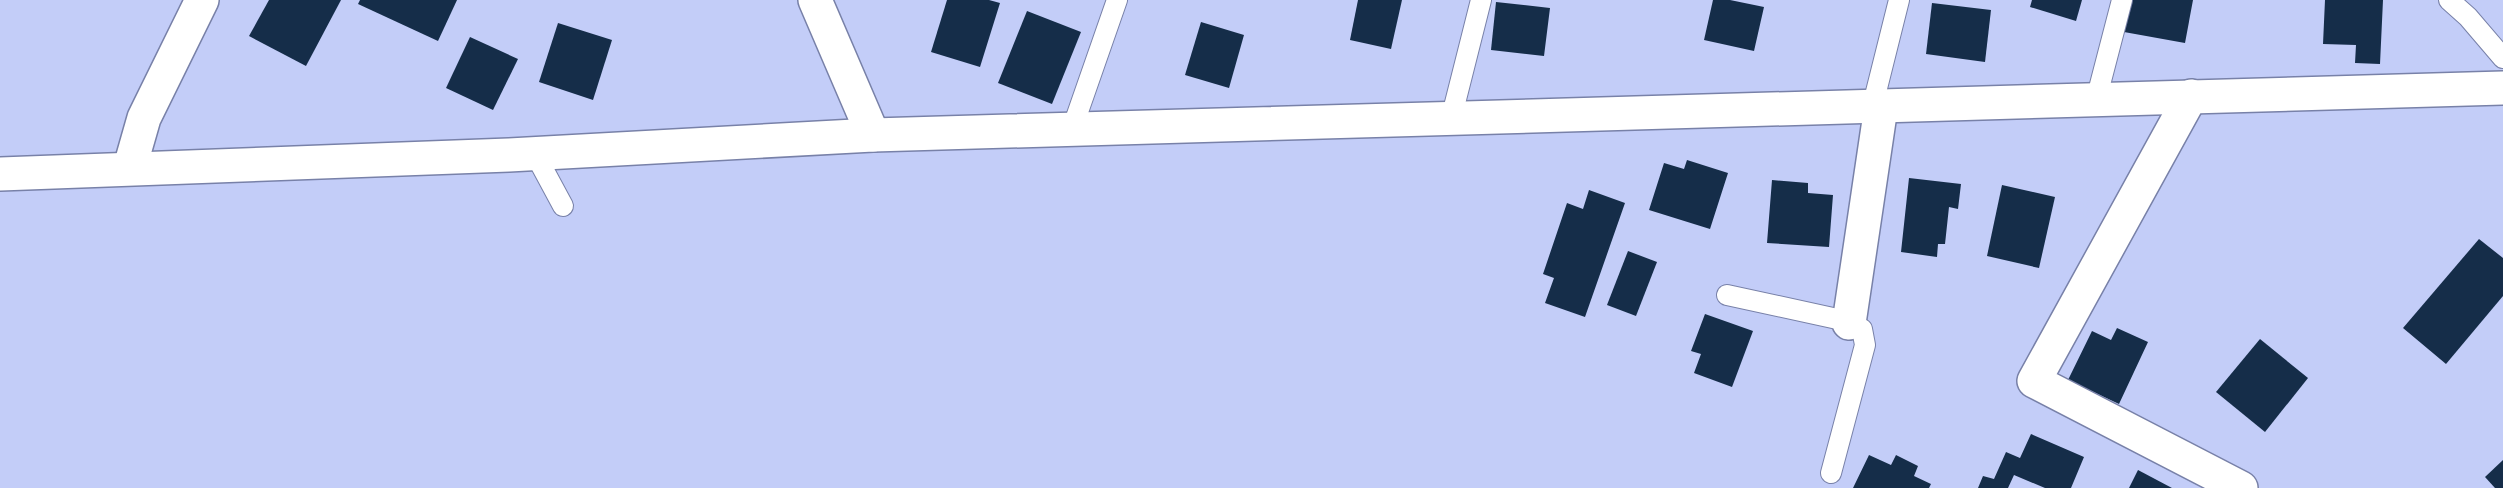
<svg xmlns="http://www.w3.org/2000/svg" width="2503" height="488" font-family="'PT Sans',sans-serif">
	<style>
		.building { fill: #152d49 }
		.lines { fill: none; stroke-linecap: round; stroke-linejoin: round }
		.service-casing { stroke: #7881a8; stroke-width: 22 }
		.minor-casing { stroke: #7881a8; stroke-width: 36 }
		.service { stroke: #fff; stroke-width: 20 }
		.minor { stroke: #fff; stroke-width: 33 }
	</style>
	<rect width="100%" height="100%" fill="#c3cdf8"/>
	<g class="building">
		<polygon points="269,0 341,0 306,66 249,36"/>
		<polygon points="360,0 457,0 438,41 358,4"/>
		<polygon points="947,0 989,0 1000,3 980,67 931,52"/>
		<polygon points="1358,0 1402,0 1391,49 1350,40"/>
		<polygon points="1713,0 1730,0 1764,7 1754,51 1704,40"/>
		<polygon points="2032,0 2082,0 2076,21 2030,7"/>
		<polygon points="2130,0 2193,0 2185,43 2124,32"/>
		<polygon points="2325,0 2383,0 2380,64 2355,63 2356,45 2323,44"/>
		<polygon points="1496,2 1550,8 1544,56 1491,50"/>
		<polygon points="1932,3 1991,10 1985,62 1926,54"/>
		<polygon points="1027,11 1081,32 1052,104 998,83"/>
		<polygon points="1201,22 1244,35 1229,88 1185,75"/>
		<polygon points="558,23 612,40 593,100 539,82"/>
		<polygon points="470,37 518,59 493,110 446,88"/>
		<polygon points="1687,160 1728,173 1710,229 1649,210 1664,163 1684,169"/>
		<polygon points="1909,178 1961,184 1958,209 1949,207 1945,244 1938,244 1937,257 1901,252"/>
		<polygon points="1772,180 1808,183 1808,193 1833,195 1829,247 1767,243"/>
		<polygon points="2002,185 2055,197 2039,268 1987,256"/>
		<polygon points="1589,190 1625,203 1585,317 1545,303 1554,278 1543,274 1567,203 1583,209"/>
		<polygon points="2479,239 2503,258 2503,296 2446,364 2403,328"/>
		<polygon points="1628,251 1657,262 1636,316 1607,305"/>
		<polygon points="1705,314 1753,331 1732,387 1694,373 1701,354 1691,351"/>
		<polygon points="2117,328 2148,342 2119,404 2068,380 2092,331 2111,340"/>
		<polygon points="2260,339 2308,378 2265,432 2216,392"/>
		<polygon points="2031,434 2084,457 2071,488 2045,488 2014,475 2008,488 1978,488 1983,476 1994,479 2006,452 2020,458"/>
		<polygon points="1869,455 1891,465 1896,455 1918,466 1914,476 1931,484 1929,488 1853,488"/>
		<polygon points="2503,460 2503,488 2495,488 2485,477"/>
		<polygon points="2138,470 2172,488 2129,488"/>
	</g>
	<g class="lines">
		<g class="service-casing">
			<g id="service">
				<polyline points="2449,0 2468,17 2503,58"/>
				<polyline points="2096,100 2122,0"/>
				<polyline points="1872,108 1899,0"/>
				<polyline points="1451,119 1481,0"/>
				<polyline points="1072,129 1117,0"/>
				<polyline points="535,154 563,206"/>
				<polyline points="1727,295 1842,320 1862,329 1865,345 1831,473"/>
			</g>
		</g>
		<g class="minor-casing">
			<g id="minor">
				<polyline points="815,0 873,135"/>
				<polyline points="2191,96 2034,381 2241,488"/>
				<polyline points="130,167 144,118 202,0"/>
				<polyline points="0,174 509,155 873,135 2503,88"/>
				<polyline points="1849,323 1881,107"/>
			</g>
		</g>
		<use href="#service" class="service"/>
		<use href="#minor" class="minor"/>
	</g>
</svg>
